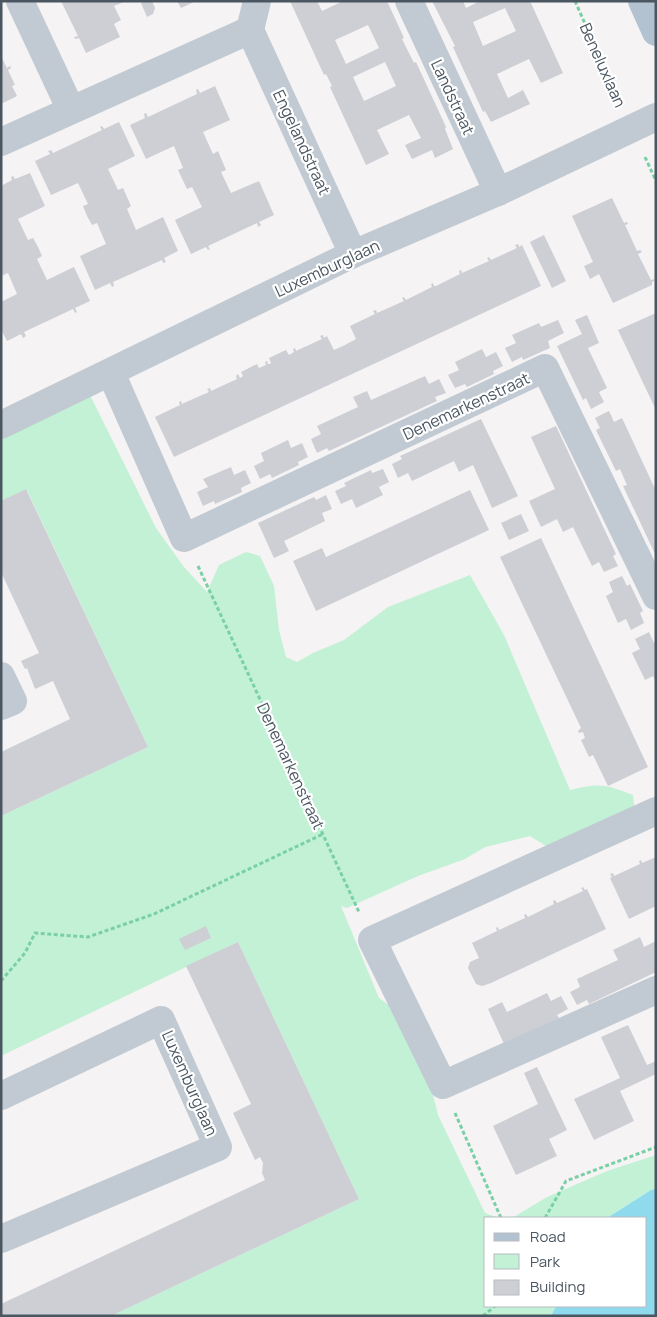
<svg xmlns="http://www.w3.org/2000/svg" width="657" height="1317" font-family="Manrope,sans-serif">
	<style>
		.green { fill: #c3f1d5 }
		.water { fill: #90daee }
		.building { fill: #cdcfd5; fill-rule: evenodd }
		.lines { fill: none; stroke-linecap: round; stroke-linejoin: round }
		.path { stroke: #7ad0a6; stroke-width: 3; stroke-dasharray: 4 2.5; stroke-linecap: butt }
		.minor { stroke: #c1cad2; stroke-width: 28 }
		.major { stroke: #b3c2d1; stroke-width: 28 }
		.labels { text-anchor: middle; stroke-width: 4.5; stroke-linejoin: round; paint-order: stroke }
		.street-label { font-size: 16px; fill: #4a5661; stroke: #fff }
	</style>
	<rect width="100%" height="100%" fill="#f5f3f3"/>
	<g class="green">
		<path d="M90 395 156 528 184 567 207 592 219 565 246 552 260 556 274 586 279 630 286 657 297 662 313 653 344 640 388 607 470 575 504 635 570 790C600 783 604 784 633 795L635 813 572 841 546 846 530 836 485 847 465 859 418 876 347 908 341 906 379 998 394 1009 410 1049 428 1075 438 1115 485 1213 499 1218H486V1306H556L551 1316H111L359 1199 238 942 1 1056V816L148 747 27 490 1 501V438Z"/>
		<polygon points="656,1155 656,1189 651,1190 607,1218 512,1218 547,1197 607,1171"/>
	</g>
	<polygon class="water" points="656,1189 656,1316 551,1316 556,1306 646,1306 646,1218 607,1218 651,1190"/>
	<g class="building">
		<polygon points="61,1 126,1 114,6 121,20 114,24 120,37 86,53 79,38 75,39 74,37 78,36"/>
		<polygon points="144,1 152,1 155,8 153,14 147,17 141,3"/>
		<polygon points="177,1 196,1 181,8"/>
		<path d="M290 1H317L322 11 343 1H387L404 38 402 39 414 63 416 62 446 127 445 129 453 149 435 158 432 150 412 159 405 145 421 138 409 115 377 130 389 154 366 165 330 87 332 86 326 74 324 75ZM368 25 379 48 346 64 335 40ZM385 62 396 86 364 101 353 77Z"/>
		<path d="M432 1H463L466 8 480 1H530L563 73 541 83 529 59 497 74 508 98 523 90 530 104 491 122 485 111 483 112 453 47 455 46ZM505 8 516 31 483 46 473 22Z"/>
		<polygon points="1,56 7,68 10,66 11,68 8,70 15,85 12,86 17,96 1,104"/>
		<polygon points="215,86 230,120 203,132 213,154 218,151 226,170 221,172 231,193 259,181 274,215 259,222 261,225 258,227 257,223 208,246 210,249 208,250 206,247 191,254 175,220 202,207 192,187 187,189 178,170 183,168 174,146 146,159 130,125 145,118 144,114 146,113 148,117 197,94 196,90 198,89 200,93"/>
		<polygon points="119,122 135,156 108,169 118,190 123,188 131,206 127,209 136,230 163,217 178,251 164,258 166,262 163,263 162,260 113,282 114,286 112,287 110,283 95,290 80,256 106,244 97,223 92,225 87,216 83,206 88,204 78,183 51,195 35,161 50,154 48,151 51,150 53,153 102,130 100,127 102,126 104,129"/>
		<polygon points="30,173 45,206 18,219 28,240 33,238 38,247 42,256 37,259 47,280 74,267 90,301 75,308 77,312 75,313 73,309 24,332 26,336 23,338 21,334 7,341 1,329 1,302 17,294 8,273 1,276 1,186 12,180 11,177 13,176 15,179"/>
		<polygon points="612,198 624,223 627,222 628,224 625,225 626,227 637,251 640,250 642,252 638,254 651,280 654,279 654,281 652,282 652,285 613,303 599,274 590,279 584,266 593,262 572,216"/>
		<polygon points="544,235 566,281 552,288 530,242"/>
		<polygon points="518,244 519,247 522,245 541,286 174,457 155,417 180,405 179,402 181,401 182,404 184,403 209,392 207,389 210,388 211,391 237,379 236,376 238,374 240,378 243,376 241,372 257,364 259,368 266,365 265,362 267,361 268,364 270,364 271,363 269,358 286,350 289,355 294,352 293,349 295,348 296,351 298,350 322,339 320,336 323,335 324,338 327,336 334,350 345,345 356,339 350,326 375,314 373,311 376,310 377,313 404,301 402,298 404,297 406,300 432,287 431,284 433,283 434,286 436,286 460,274 459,271 461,270 462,273 489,261 487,258 489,257 491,260 517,248 515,245"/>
		<polygon points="656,313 656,410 618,330"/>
		<polygon points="587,315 599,343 588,348 607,388 599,392 604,402 591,409 586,398 583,400 557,346 582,334 575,320"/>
		<polygon points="558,320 564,333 548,341 550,348 523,360 522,357 512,362 505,348 516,343 512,335 539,323 541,327"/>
		<polygon points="482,349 486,357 496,352 503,366 493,371 494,374 467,387 465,384 455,388 448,375 459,370 455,362"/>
		<polygon points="425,376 429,384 439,379 446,393 435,397 437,401 329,451 327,448 317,453 311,439 321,434 317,426 358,407 353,397 367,391 371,400"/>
		<polygon points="609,411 614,422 622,418 656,491 656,556 623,486 627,485 620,469 616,471 596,430 600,428 595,418"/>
		<polygon points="481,419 518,496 492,508 473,465 459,472 454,461 412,481 408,473 398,478 392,464 402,459 400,456"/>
		<polygon points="556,426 616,554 613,556 618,566 604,572 599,562 592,566 573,527 563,532 557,519 541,527 529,501 555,489 531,437"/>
		<polygon points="288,440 291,448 302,443 308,457 298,462 299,465 272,478 270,474 260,479 254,466 264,461 261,453"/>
		<polygon points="231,467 234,475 245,470 251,483 241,488 242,492 215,504 214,501 203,506 197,492 208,487 203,479"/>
		<polygon points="383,469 389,482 379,487 383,495 356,508 352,499 341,504 335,491 346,486 344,483 371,470 372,473"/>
		<polygon points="26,489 148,747 1,816 1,752 70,719 53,681 35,689 27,668 25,669 21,661 39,653 1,572 1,501"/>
		<polygon points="470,490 489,530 316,611 293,561 322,548 326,557"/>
		<polygon points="326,495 332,509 322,513 325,521 284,541 289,551 274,558 258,523 314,497 316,500"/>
		<polygon points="521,514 529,531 509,540 501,523"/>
		<polygon points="541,538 648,767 608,786 593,755 589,757 581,740 585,738 583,732 579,733 578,731 581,728 500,557"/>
		<polygon points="622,576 627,586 630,584 643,611 640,613 644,623 631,630 626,619 618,623 606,596 613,592 609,582"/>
		<polygon points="649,632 654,643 656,641 656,682 653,676 645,680 632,653 640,649 635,639"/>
		<polygon points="656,857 656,906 629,919 610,878 612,877 610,874 613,873 614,876 640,864 639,861 641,860 642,863"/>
		<polygon points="583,887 585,890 587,889 606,929 491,983 482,986 476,984 468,968 470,962 479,958 472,943 497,931 496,928 498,927 499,930 525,918 524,915 526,914 528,917 554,904 553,901 555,900 557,903 583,891 581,888"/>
		<polygon points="206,926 211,938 185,950 179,939"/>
		<polygon points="640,937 644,947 656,941 656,972 589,1004 587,1000 577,1005 570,992 580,987 577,979 618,960 613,950"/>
		<polygon points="238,942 359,1199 111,1316 1,1316 1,1304 265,1180 262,1173 263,1163 260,1157 255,1160 233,1113 251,1104 186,966"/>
		<polygon points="547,993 551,1001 561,996 568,1009 557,1015 559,1018 504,1044 488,1009 502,1002 507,1012"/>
		<polygon points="628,1025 647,1065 656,1061 656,1074 620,1091 634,1121 594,1140 574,1099 620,1078 601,1037"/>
		<polygon points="537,1067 567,1130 549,1139 557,1156 516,1175 493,1126 538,1104 524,1073"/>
	</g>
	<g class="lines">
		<g class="path">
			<polyline points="575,1 619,101"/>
			<polyline points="645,157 656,181"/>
			<polyline points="198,566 359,912"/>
			<polyline points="1,981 25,953 35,933 88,937 154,914 323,834"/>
			<polyline points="455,1113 501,1218"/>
			<polyline points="545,1218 566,1181 656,1147"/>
			<polyline points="483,1316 495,1306"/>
		</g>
		<g class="minor">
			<polyline points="20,1 71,110"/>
			<polyline points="409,1 498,192"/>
			<polyline points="250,30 257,1"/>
			<polyline points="1,142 250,30 353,254"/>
			<polyline points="111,373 184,538 545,368 656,596"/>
			<polyline points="1,425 353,254 498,192 656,117"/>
			<polyline points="1,676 13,701 1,706"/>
			<polyline points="656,811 372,940 443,1085 656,990"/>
			<polyline points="1,1096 161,1020 218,1147 1,1239"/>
		</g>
		<polyline class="major" points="642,1 656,32"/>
	</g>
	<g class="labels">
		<g class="street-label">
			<text transform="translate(603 65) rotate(66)" y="6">Beneluxlaan</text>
			<text transform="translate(453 97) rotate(65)" y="6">Landstraat</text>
			<text transform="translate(302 142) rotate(65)" y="6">Engelandstraat</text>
			<text transform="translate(327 268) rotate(-25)" y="6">Luxemburglaan</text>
			<text transform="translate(466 406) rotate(-25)" y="6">Denemarkenstraat</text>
			<text transform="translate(291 766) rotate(65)" y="6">Denemarkenstraat</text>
			<text transform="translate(190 1083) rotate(66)" y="6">Luxemburglaan</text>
		</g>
	</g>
	<rect width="657" height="1317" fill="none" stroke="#4a5661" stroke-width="5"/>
	<rect x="484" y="1217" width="162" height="90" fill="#ffffff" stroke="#b7bbc0"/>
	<rect x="494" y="1233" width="25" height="8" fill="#b3c2d1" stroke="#b7bbc0"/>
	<text x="530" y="1242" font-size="15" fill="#4a5661">Road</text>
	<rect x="494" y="1254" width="25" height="15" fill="#c3f1d5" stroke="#b7bbc0"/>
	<text x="530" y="1267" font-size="15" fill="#4a5661">Park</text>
	<rect x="494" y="1280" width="25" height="15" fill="#cdcfd5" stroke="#b7bbc0"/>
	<text x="530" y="1292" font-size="15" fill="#4a5661">Building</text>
</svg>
